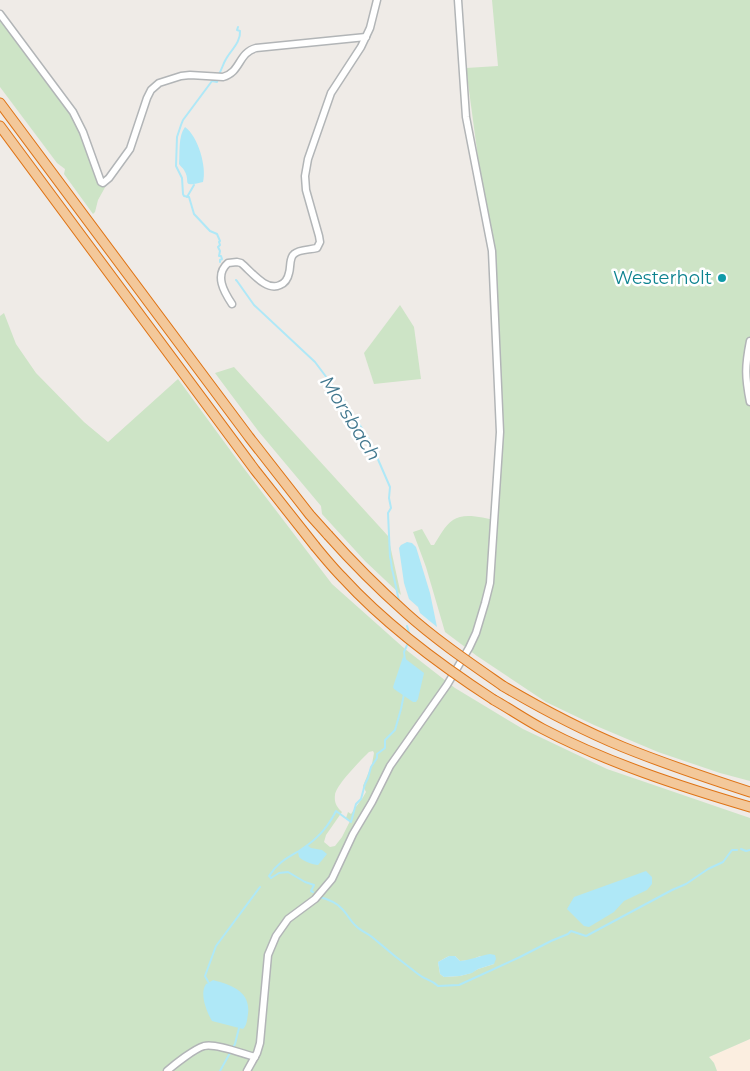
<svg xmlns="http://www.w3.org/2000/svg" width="750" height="1071" font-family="Montserrat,sans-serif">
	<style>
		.commercial { fill: #fbeee0 }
		.green { fill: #cde4c6; fill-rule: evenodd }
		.water { fill: #afe8f7 }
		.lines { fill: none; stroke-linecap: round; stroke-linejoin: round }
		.stream { stroke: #afe8f7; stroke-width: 2 }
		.minor-casing { stroke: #b2b5b7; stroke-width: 9 }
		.highway-casing { stroke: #df7416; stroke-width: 11 }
		.minor { stroke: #fff; stroke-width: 6 }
		.highway { stroke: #f3c89a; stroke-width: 9 }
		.highway-bridge-casing { stroke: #df7416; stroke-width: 11; stroke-linecap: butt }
		.highway-bridge { stroke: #f3c89a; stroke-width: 9 }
		.culture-dot { fill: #0f9aa8; stroke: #fff; stroke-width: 2 }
		.labels { text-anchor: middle; stroke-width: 5; stroke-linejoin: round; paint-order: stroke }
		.culture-label { font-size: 18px; fill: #0d838f; stroke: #fff; text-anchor: end }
		.water-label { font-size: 19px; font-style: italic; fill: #42788f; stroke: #fff }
	</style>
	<rect width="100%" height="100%" fill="#efebe7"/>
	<polygon class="commercial" points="750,1039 750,1071 717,1071 714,1063 709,1057"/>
	<g class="green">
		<path d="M492 0H750V781L720 773 658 752 594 725 546 702 477 656 445 632 426 567 413 532 422 529 431 545H434C439 537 445 525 453 520 464 512 483 518 496 520L502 432 493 235 481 180 466 68 498 66Z"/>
		<polygon points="0,15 76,119 99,183 108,182 98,200 95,212 93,214 64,174 65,169 57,163 0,87"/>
		<polygon points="400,305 414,327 421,379 374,384 364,353"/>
		<path d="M4 313 16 344 36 373 84 422 108 442 178 379 236 458 332 584 405 649 455 688 523 729 607 769 750 818V1039L709 1057 714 1063 717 1071H0V316ZM373 751 374 753 372 764 363 786 366 792C362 800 356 806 351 814L348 812 346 818 350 821 342 837 335 846 330 847 324 842 326 835 342 812C337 807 334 803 335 795 336 785 361 760 369 752ZM449 956H455L460 961 471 960 480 956 494 964 478 969 471 973 460 976 444 977 440 974 438 962Z"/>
		<polygon points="234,367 388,536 401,595 365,561 322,514 321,506 259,432 215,373"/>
	</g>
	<g class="water">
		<path d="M185 127C198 136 207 167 203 182 179 188 192 182 184 170 183 168 180 166 179 164 180 153 178 136 185 127Z"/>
		<polygon points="407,542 412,543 416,547 430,593 437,627 420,613 418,607 409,599 404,583 399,548 401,545"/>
		<polygon points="403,657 424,673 418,699 416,702 413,702 394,689 393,687"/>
		<path d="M307 845 311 848 322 850 327 854 318 865C313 865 303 861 299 857L298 852Z"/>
		<polygon points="646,871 652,877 652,884 647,890 624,901 614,912 589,927 584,926 567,909 574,897"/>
		<path d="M490 954 495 955 496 959 494 964 478 969 472 973 460 976 444 977 440 974 438 962 449 956H455L460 961C471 960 479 956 490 954Z"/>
		<path d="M213 980C231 985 251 991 248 1014 247 1020 247 1025 243 1029L212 1021C207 1012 199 994 206 984 207 984 213 980 213 980Z"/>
	</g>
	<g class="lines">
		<g class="stream">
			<path d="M219 74C222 69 223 64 226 59 231 50 241 42 240 31L237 30 238 27"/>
			<polyline points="218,79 217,82 212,81 183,120 181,125 177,137 176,166 182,178 183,194 184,196 189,197 194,214 210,231 217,234 220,241 219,242 220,245 218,247 220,251 219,256 221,256 222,259 220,260 220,262"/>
			<polyline points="187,197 194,185"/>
			<path d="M236 280 237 281 254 305 315 362 345 402 370 441 390 487 389 498 391 508 388 513 390 557C392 563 391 568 393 573 395 582 397 592 399 601"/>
			<polyline points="407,626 410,636"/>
			<polyline points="405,660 404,652 408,643"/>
			<polyline points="741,849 746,851 750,850"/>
			<path d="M271 878 269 876C277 863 287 858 299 851 316 840 327 829 336 811L351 822 356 804 361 799 365 784 368 778 371 767 377 758V754L385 748V740L395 730 401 709 404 694"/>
			<polyline points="271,878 279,873 288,872 305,882 314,885 311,891 313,892"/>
			<path d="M320 897C327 899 336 902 341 908 347 913 350 921 356 926 361 931 367 933 372 937 387 950 402 962 418 974 425 980 431 979 438 986L459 985 520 957 551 941 568 934 571 931 586 936 588 935 672 890 686 884 708 869 723 862 732 850H737"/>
			<polyline points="210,985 205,976 216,946 260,887"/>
			<polyline points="220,1071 235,1044 239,1028"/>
		</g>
		<g class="minor-casing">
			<g id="minor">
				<path d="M0 14 73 112 83 132 101 182 103 183 109 178 130 149 147 98 151 90 159 83 181 76 190 75 223 77C241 72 238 53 256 48L366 37"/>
				<path d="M232 304C224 292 214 275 228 263L237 262 241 263C251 271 266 292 280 285 285 283 288 278 289 273 291 267 289 258 294 254 299 249 310 250 317 248L320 242 319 236 306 190 305 176 308 159 331 93 361 47 370 28 377 0"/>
				<path d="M750 341C745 366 745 377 750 402"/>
				<path d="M167 1071C175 1064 194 1049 204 1046 216 1043 243 1054 255 1057"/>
				<polyline points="247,1071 257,1053 260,1043 268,955 276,936 288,919 315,899 332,879 353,834 372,802 390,766 447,685 469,648 476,633 485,603 490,583 500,432 492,251 466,117 458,0"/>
			</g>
		</g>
		<g class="highway-casing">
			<g id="highway">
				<polyline points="0,103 249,437 310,515 328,535"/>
				<polyline points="0,126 255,470 315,546"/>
				<path d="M503 686C542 709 582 730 623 747 665 764 707 778 750 792"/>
				<path d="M494 700C510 709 526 720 543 729 608 763 679 786 750 807"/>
			</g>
		</g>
		<use href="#minor" class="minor"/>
		<use href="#highway" class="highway"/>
		<g class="highway-bridge-casing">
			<g id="highway-bridge">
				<path d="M328 535C352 562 378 588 406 613 436 640 470 663 503 686"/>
				<path d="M315 546C324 557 333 568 343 578 386 625 440 665 494 700"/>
			</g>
		</g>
		<use href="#highway-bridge" class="highway-bridge"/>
	</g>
	<circle class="culture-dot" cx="722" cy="278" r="5"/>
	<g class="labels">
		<g class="culture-label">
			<text x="712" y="284">Westerholt</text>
		</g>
		<g class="water-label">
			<text transform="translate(351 418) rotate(58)" y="7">Morsbach</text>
		</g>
	</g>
</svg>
